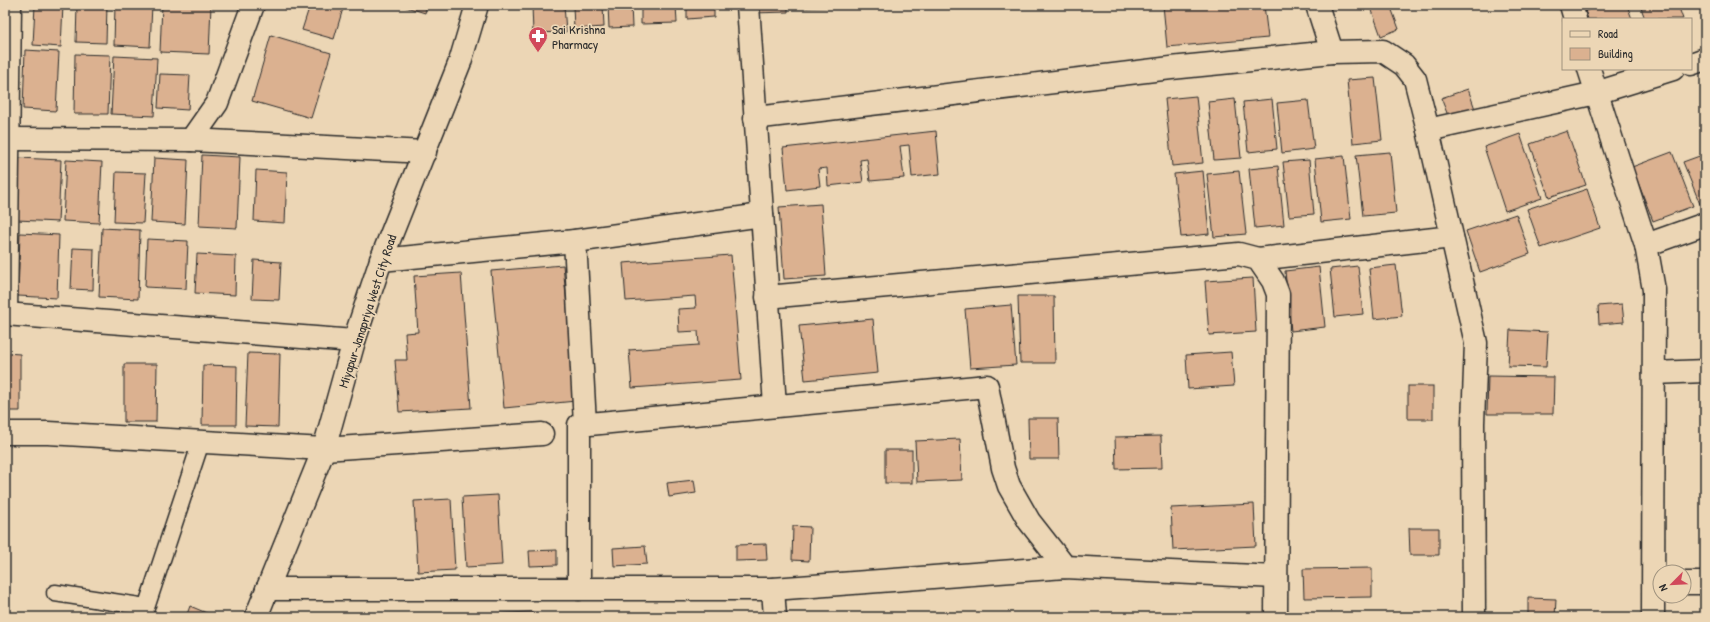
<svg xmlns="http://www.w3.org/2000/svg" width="1710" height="622" font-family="'Patrick Hand',sans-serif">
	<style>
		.building { fill: #dbb190; stroke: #2b2b2b }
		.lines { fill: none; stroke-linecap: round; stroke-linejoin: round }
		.service-casing { stroke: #2b2b2b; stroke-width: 19 }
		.minor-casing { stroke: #2b2b2b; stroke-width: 25 }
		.tertiary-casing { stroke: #2b2b2b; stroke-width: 25 }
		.service { stroke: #ecd6b5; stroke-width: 16 }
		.minor { stroke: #ecd6b5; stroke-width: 22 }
		.tertiary { stroke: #ecd6b5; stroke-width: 22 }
		.labels { text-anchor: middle; stroke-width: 3.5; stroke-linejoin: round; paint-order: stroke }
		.poi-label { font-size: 13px; fill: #2b2b2b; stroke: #ecd6b5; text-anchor: start }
		.street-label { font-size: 13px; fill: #2b2b2b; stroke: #ecd6b5 }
	</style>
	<rect width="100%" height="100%" fill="#ecd6b5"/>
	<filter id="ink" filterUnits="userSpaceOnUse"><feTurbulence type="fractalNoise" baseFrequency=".025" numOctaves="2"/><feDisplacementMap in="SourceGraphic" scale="8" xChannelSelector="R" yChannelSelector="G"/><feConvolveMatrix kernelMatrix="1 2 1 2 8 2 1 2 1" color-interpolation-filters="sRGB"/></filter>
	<g filter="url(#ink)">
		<g class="building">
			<polygon points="35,5 63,5 61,47 33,45"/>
			<polygon points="77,5 107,5 106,43 76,42"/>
			<polygon points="115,5 152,5 150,47 114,45"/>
			<polygon points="162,5 211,5 209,54 160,52"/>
			<polygon points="310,5 344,5 334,39 302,30"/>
			<polygon points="400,5 427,5 425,13"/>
			<polygon points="532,5 564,5 566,32 533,33"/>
			<polygon points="573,5 603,5 604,27 574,29"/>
			<polygon points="608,5 631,5 632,27 609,28"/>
			<polygon points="641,5 676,5 677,23 641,24"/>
			<polygon points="687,5 714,5 714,17 687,19"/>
			<polygon points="753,5 788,5 788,12 753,13"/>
			<polygon points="798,5 827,5 827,7 798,8"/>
			<polygon points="1163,5 1264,5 1268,38 1167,47"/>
			<polygon points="1370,5 1390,5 1399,29 1381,36"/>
			<polygon points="1602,5 1627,5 1632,19 1588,19 1585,11"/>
			<polygon points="1640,5 1678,5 1683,19 1645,19"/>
			<polygon points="271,35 331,53 311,118 252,101"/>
			<polygon points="25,50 59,52 56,111 23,109"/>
			<polygon points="75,54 110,55 108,114 74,114"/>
			<polygon points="114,56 157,58 154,116 111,114"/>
			<polygon points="160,74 190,75 188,110 158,108"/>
			<polygon points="1375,78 1382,140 1353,143 1347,80"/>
			<polygon points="1468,89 1475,109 1449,118 1441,98"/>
			<polygon points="1196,96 1203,163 1172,166 1165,99"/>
			<polygon points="1235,99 1241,158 1214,160 1208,102"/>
			<polygon points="1272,99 1277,149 1248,152 1243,102"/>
			<polygon points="1308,100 1314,149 1282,153 1277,103"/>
			<polygon points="936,131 940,174 912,177 909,145 900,146 904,178 870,181 867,159 860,160 863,182 828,186 827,168 818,169 820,186 787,190 783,148"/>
			<polygon points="1567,131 1586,185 1549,197 1530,144"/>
			<polygon points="1520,134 1542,198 1505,211 1484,147"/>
			<polygon points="1390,152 1396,213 1363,216 1356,155"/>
			<polygon points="1672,152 1693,206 1653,221 1632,167"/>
			<polygon points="1705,154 1705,202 1700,204 1683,162"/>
			<polygon points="202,155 240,157 237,228 199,226"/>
			<polygon points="1344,156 1351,219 1321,222 1315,159"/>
			<polygon points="19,158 61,160 58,222 17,220"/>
			<polygon points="154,158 188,160 185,224 151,222"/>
			<polygon points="66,160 102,162 99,223 63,221"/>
			<polygon points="1309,160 1314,214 1289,216 1283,162"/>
			<polygon points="1278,166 1284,225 1255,228 1249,169"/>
			<polygon points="256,170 287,172 285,223 254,221"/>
			<polygon points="1203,171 1209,234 1181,237 1174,174"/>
			<polygon points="1239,171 1246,234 1214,237 1207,174"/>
			<polygon points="116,172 146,173 143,223 114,222"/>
			<polygon points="1587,189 1600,228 1541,248 1527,209"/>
			<polygon points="821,204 826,276 784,279 779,207"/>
			<polygon points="1516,214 1530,254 1480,272 1466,231"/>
			<polygon points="102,228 140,230 138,299 99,297"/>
			<polygon points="20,233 59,235 57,298 18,296"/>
			<polygon points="147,239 188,241 186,289 145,287"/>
			<polygon points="73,248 94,249 93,290 71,289"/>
			<polygon points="197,254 236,256 235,295 195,293"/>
			<polygon points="731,255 741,380 632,388 629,350 699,345 698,331 679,332 678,309 696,308 695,296 626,301 623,263"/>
			<polygon points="254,260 281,262 279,300 252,299"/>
			<polygon points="563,265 576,401 504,408 491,271"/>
			<polygon points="1396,265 1402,316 1374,319 1369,268"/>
			<polygon points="1358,266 1363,314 1335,317 1330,269"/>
			<polygon points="1319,267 1325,327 1291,331 1285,271"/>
			<polygon points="461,273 471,408 399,412 395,360 407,360 405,333 418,332 414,276"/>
			<polygon points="1253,278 1256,332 1209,335 1205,281"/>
			<polygon points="1018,296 1054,296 1055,363 1020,363"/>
			<polygon points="1622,304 1624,322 1599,324 1598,306"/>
			<polygon points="1011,305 1016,365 970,368 965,309"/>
			<polygon points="873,319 878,373 805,380 799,326"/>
			<polygon points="1510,330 1548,332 1546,367 1508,366"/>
			<polygon points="1231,352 1234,386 1188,389 1186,355"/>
			<polygon points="5,353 20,354 20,411 5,411"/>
			<polygon points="248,353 280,354 278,427 245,426"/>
			<polygon points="124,364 157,364 156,422 124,422"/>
			<polygon points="203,365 237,366 236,425 202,425"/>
			<polygon points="1488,376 1554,377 1553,414 1487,414"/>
			<rect x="1408" y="386" width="25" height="33"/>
			<polygon points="1028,418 1058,418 1059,459 1029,459"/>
			<polygon points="1161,436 1162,468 1116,469 1115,437"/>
			<polygon points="960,439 962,480 917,482 915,441"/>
			<rect x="885" y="450" width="27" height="33"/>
			<polygon points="694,480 696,493 669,497 667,483"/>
			<polygon points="498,495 502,565 466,567 462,497"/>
			<polygon points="451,499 455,570 418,572 414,501"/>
			<polygon points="1254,504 1256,546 1173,550 1171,508"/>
			<polygon points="793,526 810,527 809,561 792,560"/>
			<polygon points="1409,528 1439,528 1439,555 1410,555"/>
			<polygon points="766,544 767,560 736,561 736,545"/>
			<polygon points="645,546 647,564 614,566 613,548"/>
			<polygon points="557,550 557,565 530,566 529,551"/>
			<polygon points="1372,568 1372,597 1304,598 1303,569"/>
			<polygon points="1528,598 1556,599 1555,617 1528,617"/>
			<polygon points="190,606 216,617 186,617"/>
			<polygon points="532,612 532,617 482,617 482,614"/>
		</g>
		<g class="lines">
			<g class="service-casing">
				<g id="service">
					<polyline points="55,593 146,607"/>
					<polyline points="143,617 201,442"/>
				</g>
			</g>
			<g class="minor-casing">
				<g id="minor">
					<polyline points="748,5 775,406"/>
					<polyline points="1317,5 1332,52"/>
					<polyline points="1691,64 1705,59"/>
					<polyline points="755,118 1171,68 1332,52 1383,51 1404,65 1415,79 1428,130 1476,343 1473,423 1474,617"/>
					<polyline points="1428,130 1596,93 1673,69"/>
					<polyline points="9,139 191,140 425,152"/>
					<polyline points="191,140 217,103 253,5"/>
					<polyline points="575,241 585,424"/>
					<polyline points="1646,245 1705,224"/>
					<polyline points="1258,259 1452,237"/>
					<polyline points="381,260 575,241 762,215"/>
					<polyline points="767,297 1239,254 1258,259 1273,281 1278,294 1276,617"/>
					<polyline points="5,314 354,341"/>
					<polyline points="6,314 10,5"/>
					<polyline points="1654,373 1705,371"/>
					<polyline points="5,433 48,433 324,449 542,434"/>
					<polyline points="1684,583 1705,583"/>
					<polyline points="267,589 773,589 1065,567 1276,577"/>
					<polyline points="579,589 579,425 987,386 1003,468 1009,486 1029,521 1065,567"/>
					<polyline points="773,589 775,617"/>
				</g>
			</g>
			<g class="tertiary-casing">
				<g id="tertiary">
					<polyline points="1571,5 1575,19"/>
					<polyline points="1589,69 1646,245 1654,290 1653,617"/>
					<polyline points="256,617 324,449 354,341 381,260 460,62 477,5"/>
				</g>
			</g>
			<use href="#service" class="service"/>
			<use href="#minor" class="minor"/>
			<use href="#tertiary" class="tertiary"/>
		</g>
	</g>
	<defs>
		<g id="pharmacy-pin" transform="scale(1)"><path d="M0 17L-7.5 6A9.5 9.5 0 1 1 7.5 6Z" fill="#d1495b" stroke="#ecd6b5"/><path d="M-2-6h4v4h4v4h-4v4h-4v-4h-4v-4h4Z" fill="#fff"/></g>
	</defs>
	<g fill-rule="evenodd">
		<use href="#pharmacy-pin" x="538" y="36"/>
	</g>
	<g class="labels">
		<g class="poi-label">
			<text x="552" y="34">Sai Krishna<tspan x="552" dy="15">Pharmacy</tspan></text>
		</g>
		<g class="street-label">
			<text transform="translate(367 311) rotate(-72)" y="5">Miyapur-Janapriya West City Road</text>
		</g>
	</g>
	<rect width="1710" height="622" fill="none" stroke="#ecd6b5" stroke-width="20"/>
	<rect x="10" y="10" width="1690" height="602" fill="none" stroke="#2b2b2b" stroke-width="1.5" filter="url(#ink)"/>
	<rect x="1562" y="18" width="130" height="52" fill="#ecd6b5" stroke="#9f927e"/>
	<rect x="1570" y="31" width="20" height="6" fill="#ecd6b5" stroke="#9f927e"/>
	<text x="1598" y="38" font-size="12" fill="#2b2b2b">Road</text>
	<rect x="1570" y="48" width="20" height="12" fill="#dbb190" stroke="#9f927e"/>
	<text x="1598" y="58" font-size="12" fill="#2b2b2b">Building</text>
	<g transform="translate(1672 584) rotate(246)"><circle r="19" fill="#ecd6b5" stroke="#9f927e"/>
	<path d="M0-3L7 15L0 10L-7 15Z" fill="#d1495b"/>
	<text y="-6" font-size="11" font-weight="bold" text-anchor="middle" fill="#2b2b2b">N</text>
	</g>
</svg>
